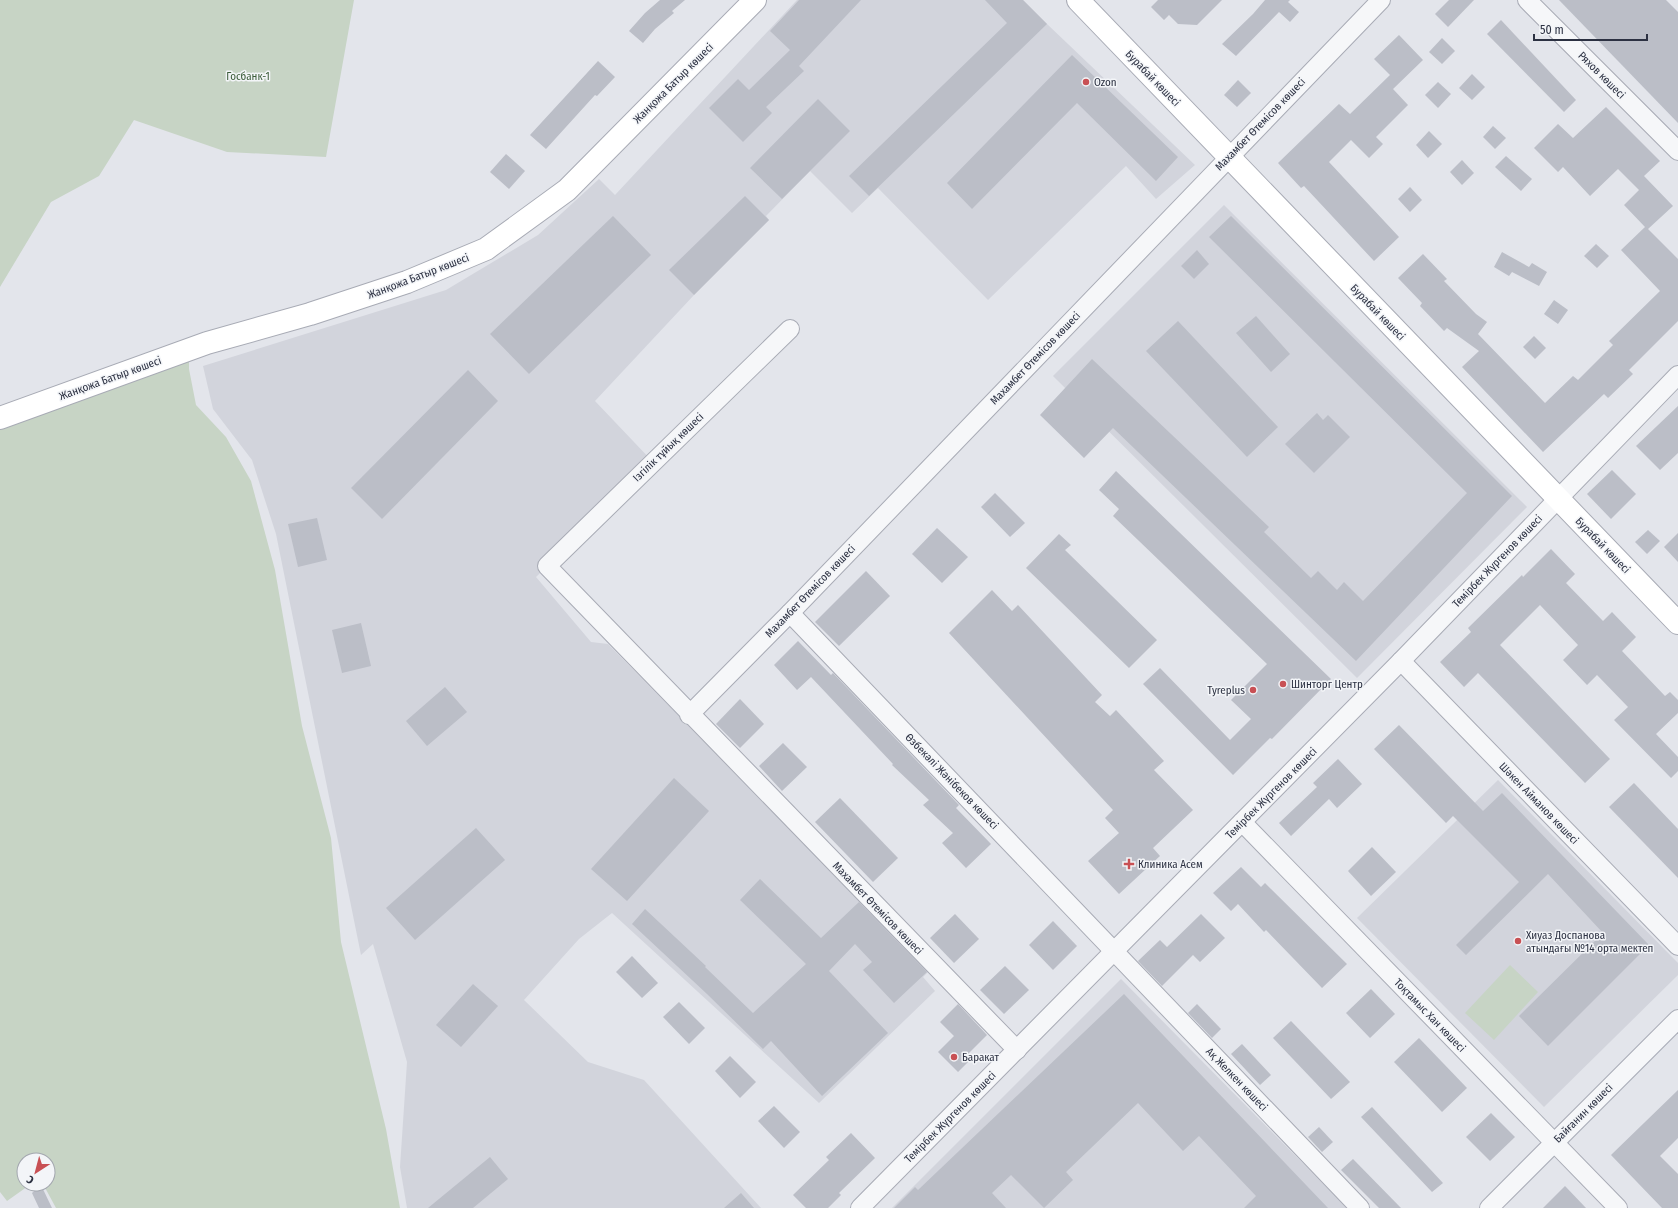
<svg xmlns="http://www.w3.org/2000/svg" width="1678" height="1208" font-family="'Fira Sans Condensed',sans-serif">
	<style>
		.built { fill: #d2d4dc }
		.green { fill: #c7d4c5 }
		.building { fill: #bbbec7 }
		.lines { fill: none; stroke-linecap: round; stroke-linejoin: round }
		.street-casing { stroke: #a8abb5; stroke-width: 20 }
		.secondary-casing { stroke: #a8abb5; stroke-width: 24 }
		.street { stroke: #f6f7f9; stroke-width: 18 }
		.secondary { stroke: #fff; stroke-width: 22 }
		.poi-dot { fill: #c85054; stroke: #f3f5f8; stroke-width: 1.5 }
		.labels { text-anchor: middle; stroke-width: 3; stroke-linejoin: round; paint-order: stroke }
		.street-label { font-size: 11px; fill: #2c3142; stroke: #f3f5f8 }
		.park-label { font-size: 11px; fill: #3c5d3a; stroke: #f3f5f8 }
		.poi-label { font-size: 11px; fill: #2c3142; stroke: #f3f5f8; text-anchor: start }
	</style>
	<rect width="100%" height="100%" fill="#e3e5eb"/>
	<g class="built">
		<polygon points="797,0 1023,0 1047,24 1195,165 1156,199 1126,166 988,300 878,188 852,213 810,171 766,216 769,220 694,295 595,401 653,462 536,577 591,642 608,644 861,901 928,972 923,977 935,991 819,1103 612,913 579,939 524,1000 588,1062 644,1080 761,1208 407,1208 400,1167 407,1062 373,944 361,955 276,534 252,460 213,409 203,366 446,290 538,235 599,179 615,195"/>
		<polygon points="1224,205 1527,507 1357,678 1053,376"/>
		<polygon points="1498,780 1678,963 1678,975 1544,1107 1357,918"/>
		<polygon points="1121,979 1347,1208 892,1208"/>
	</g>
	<g class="green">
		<polygon points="0,0 354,0 326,157 227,152 134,120 99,176 51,202 0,287"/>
		<polygon points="189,349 189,369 196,405 226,437 251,481 275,570 302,726 331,838 341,942 386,1129 400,1208 56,1208 43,1184 48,1184 48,1160 24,1160 24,1184 31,1184 7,1201 0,1192 0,418"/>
		<polygon points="1510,965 1538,992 1494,1040 1465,1013"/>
	</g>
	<g class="building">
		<polygon points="660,0 685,0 672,11 674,13 655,29 643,43 629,31 645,13"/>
		<polygon points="799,0 861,0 799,66 804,71 766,107 772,113 743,142 709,108 738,79 749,90 790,50 770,31"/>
		<polygon points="985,0 1023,0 1047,24 869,196 849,176 1007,23"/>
		<polygon points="1158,0 1222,0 1197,25 1178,24 1169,15 1164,20 1151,7"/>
		<polygon points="1265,0 1290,0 1288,2 1299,12 1290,22 1279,12 1236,56 1222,44 1253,14"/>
		<polygon points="1449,0 1474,0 1448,27 1435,14"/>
		<polygon points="1559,0 1666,0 1678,12 1678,123"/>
		<polygon points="1501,20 1576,100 1564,112 1487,34"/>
		<polygon points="1399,35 1423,60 1393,89 1408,105 1376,137 1383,144 1369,158 1351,140 1329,162 1399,237 1374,261 1304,186 1301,188 1278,163 1339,104 1350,114 1390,75 1374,59"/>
		<polygon points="1442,38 1455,51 1442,64 1429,52"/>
		<polygon points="1072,55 1178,157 1156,181 1077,103 972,209 947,183"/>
		<polygon points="598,61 615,77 597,96 595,95 546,149 530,135"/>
		<polygon points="1472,74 1485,87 1472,100 1459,88"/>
		<polygon points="1238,80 1251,93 1237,107 1224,95"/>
		<polygon points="1438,82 1451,94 1438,108 1425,95"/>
		<polygon points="818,99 850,131 782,199 750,168"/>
		<polygon points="1606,107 1660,161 1644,176 1673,206 1648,229 1678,259 1678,321 1629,370 1633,374 1608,398 1604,394 1543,452 1462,367 1479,351 1447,328 1444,331 1420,306 1422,303 1398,278 1423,254 1447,279 1444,281 1476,314 1487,322 1478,334 1545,403 1573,376 1578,380 1613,345 1609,341 1660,291 1621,250 1645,227 1624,205 1639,190 1618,169 1590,196 1563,167 1558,172 1534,148 1558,124 1573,138"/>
		<polygon points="1493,126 1506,138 1495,149 1483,137"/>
		<polygon points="1429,131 1442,144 1428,158 1416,145"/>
		<polygon points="506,154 525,171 509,189 490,172"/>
		<polygon points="1506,156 1532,179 1521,191 1495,167"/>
		<polygon points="1462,160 1474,173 1462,185 1450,172"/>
		<polygon points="1410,187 1422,200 1410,212 1398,199"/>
		<polygon points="745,196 769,220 694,295 669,270"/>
		<polygon points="613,216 651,255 529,374 490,334"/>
		<polygon points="1231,216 1512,496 1356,661 1113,428 1084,458 1040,415 1092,359 1269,527 1264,532 1311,578 1318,571 1337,590 1344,582 1363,601 1467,493 1209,237"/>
		<polygon points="1596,244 1609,256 1597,268 1584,256"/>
		<polygon points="1197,250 1209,264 1194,279 1181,266"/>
		<polygon points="1502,252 1529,267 1532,263 1547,272 1539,286 1512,272 1509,276 1494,267"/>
		<polygon points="1554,300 1568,310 1558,324 1544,314"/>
		<polygon points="1256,316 1290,354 1271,372 1236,333"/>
		<polygon points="1178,321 1278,427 1247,457 1146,351"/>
		<polygon points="1534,336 1546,348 1535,359 1523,347"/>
		<polygon points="468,370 498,401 382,519 351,488"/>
		<polygon points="1678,406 1678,453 1660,470 1636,446"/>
		<polygon points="1317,413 1323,420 1328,415 1350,437 1314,473 1285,444"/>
		<polygon points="1612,470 1636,494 1611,519 1587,494"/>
		<polygon points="1116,471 1331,679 1272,739 1270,738 1233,775 1143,684 1160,668 1230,740 1251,719 1231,700 1267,664 1113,516 1119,509 1099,490"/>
		<polygon points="995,493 1025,523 1010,537 981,507"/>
		<polygon points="317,518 327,560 298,567 288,524"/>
		<polygon points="937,528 968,557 942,583 912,554"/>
		<polygon points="1648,530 1660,541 1647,554 1635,542"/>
		<polygon points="1678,533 1678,562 1664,547"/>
		<polygon points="1059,534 1071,545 1065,550 1157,640 1129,668 1026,568"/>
		<polygon points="1551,549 1575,574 1566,583 1603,621 1612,612 1636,637 1622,651 1665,696 1670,692 1678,700 1678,713 1656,734 1678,757 1678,771 1671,778 1614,720 1628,707 1597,675 1587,685 1563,660 1578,645 1540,605 1500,645 1610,759 1585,783 1478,673 1464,687 1440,662 1471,632 1468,628 1522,575 1523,577"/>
		<polygon points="866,571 890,596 839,646 815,622"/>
		<polygon points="992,590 1012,611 1018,605 1102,695 1095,702 1110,716 1116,710 1164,761 1154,770 1193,810 1153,848 1160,856 1119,894 1088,861 1119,833 1105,818 1113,810 949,633"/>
		<polygon points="361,623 371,666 342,673 332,630"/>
		<polygon points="798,641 831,675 833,673 959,805 956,808 991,844 966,868 942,843 953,833 923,805 929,800 892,765 893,764 811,677 797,690 774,665"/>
		<polygon points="445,687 467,712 427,746 406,721"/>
		<polygon points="740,699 764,724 740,748 716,724"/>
		<polygon points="1399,725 1483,811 1502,793 1649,945 1548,1046 1519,1016 1603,933 1548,874 1466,955 1456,945 1519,882 1453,816 1446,823 1374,749"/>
		<polygon points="783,743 807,767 782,791 759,766"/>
		<polygon points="1338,759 1362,784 1337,808 1329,799 1291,836 1279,823 1317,787 1313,783"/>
		<polygon points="674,778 709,811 627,901 591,869"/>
		<polygon points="1634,783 1678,829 1678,878 1609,807"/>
		<polygon points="840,798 898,858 873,882 815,822"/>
		<polygon points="476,828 505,860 415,940 386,908"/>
		<polygon points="1372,847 1396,872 1371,896 1348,871"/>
		<polygon points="1241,867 1261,887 1265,883 1347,964 1322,988 1266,930 1264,932 1238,904 1231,911 1213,893"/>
		<polygon points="760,879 821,938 859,902 927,972 894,1003 863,970 872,962 855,944 829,971 888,1033 822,1096 771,1041 763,1049 707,994 632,924 645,909 706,966 705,967 753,1013 806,964 740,900"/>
		<polygon points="955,914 979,939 954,963 930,938"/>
		<polygon points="1201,914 1225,938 1200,962 1193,955 1162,986 1138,961 1160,940 1167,947"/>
		<polygon points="1053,921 1077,946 1053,970 1029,945"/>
		<polygon points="632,956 658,983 642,998 616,972"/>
		<polygon points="1005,966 1029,990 1004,1014 980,990"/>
		<polygon points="473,984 498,1006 461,1047 436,1025"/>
		<polygon points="1371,989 1395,1014 1370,1038 1346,1013"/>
		<polygon points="1124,994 1328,1208 1244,1208 1256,1196 1199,1136 1183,1151 1138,1103 1066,1172 1073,1180 1044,1208 1011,1175 992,1193 1006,1208 894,1208 915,1187 918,1190"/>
		<polygon points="679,1002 705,1028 689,1044 663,1017"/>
		<polygon points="958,1004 987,1035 965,1057 969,1061 958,1072 938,1052 954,1036 940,1022"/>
		<polygon points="1197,1004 1221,1029 1212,1038 1188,1013"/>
		<polygon points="1291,1021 1350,1082 1331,1099 1273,1038"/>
		<polygon points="1419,1038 1467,1088 1442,1112 1394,1062"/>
		<polygon points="1242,1044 1271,1075 1260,1085 1231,1054"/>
		<polygon points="730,1056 756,1082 740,1098 715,1071"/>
		<polygon points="1678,1090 1678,1138 1660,1156 1678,1174 1678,1208 1662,1208 1611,1155"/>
		<polygon points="774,1106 800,1132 784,1148 758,1121"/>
		<polygon points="1372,1107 1443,1183 1432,1192 1361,1117"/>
		<polygon points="1491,1113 1515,1137 1490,1161 1466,1137"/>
		<polygon points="1319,1127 1333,1142 1322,1152 1308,1137"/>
		<polygon points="851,1133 875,1158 839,1193 841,1195 828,1208 806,1208 793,1195 829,1160 826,1157"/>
		<polygon points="490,1157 508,1179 473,1208 428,1208"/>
		<polygon points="1353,1159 1401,1208 1379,1208 1341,1170"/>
		<polygon points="41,1185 52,1208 39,1208 32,1193"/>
		<polygon points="1565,1186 1586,1208 1543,1208"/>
		<polygon points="741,1193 754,1208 724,1208"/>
	</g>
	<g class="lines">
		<g class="street-casing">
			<g id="street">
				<polyline points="1527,0 1678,151"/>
				<polyline points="790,329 547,566 1017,1050"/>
				<polyline points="790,613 1360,1208"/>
				<polyline points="1401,661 1678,946"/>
				<polyline points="689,715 790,613 1381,0"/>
				<polyline points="1242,822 1618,1208"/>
				<polyline points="860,1208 1401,661 1678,375"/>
				<polyline points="1489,1208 1678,1019"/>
			</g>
		</g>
		<g class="secondary-casing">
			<g id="secondary">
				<polyline points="1078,0 1678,623"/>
				<polyline points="0,418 207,343 310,314 407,282 486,249 567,190 755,0"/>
			</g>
		</g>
		<use href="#street" class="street"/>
		<use href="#secondary" class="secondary"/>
	</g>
	<g class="poi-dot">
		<circle cx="1086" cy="82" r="4"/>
		<circle cx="1283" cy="684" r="4"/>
		<circle cx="1253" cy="690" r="4"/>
		<path d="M1127 858h4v4h4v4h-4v4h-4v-4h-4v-4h4z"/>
		<circle cx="1518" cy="941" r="4"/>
		<circle cx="954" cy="1057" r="4"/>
	</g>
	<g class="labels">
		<g class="street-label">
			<text transform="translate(1602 75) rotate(45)" y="4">Ряхов көшесі</text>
			<text transform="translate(1153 78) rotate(46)" y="4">Бурабай көшесі</text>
			<text transform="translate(673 83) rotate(-45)" y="4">Жанқожа Батыр көшесі</text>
			<text transform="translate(1260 124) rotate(-46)" y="4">Махамбет Өтемісов көшесі</text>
			<text transform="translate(418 276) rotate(-21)" y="4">Жанқожа Батыр көшесі</text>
			<text transform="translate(1378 312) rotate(46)" y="4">Бурабай көшесі</text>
			<text transform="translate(1035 358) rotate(-46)" y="4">Махамбет Өтемісов көшесі</text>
			<text transform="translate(110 378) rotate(-20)" y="4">Жанқожа Батыр көшесі</text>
			<text transform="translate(668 447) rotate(-44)" y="4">Ізгілік тұйық көшесі</text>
			<text transform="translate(1603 545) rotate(46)" y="4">Бурабай көшесі</text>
			<text transform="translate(1497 561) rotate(-46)" y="4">Темірбек Жүргенов көшесі</text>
			<text transform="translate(810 591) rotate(-46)" y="4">Махамбет Өтемісов көшесі</text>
			<text transform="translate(952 781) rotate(46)" y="4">Өзбекәлі Жәнібеков көшесі</text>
			<text transform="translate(1271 793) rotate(-45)" y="4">Темірбек Жүргенов көшесі</text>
			<text transform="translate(1539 803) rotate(46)" y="4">Шәкен Айманов көшесі</text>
			<text transform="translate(878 908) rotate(46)" y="4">Махамбет Өтемісов көшесі</text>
			<text transform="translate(1430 1015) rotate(46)" y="4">Тоқтамыс Хан көшесі</text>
			<text transform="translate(1237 1079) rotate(46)" y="4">Ақ Желкен көшесі</text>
			<text transform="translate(1583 1113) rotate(-45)" y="4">Байғанин көшесі</text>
			<text transform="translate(950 1117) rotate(-45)" y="4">Темірбек Жүргенов көшесі</text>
		</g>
		<g class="park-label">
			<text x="248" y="80">Госбанк-1</text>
		</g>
		<g class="poi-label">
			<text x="1094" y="86">Ozon</text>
			<text x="1291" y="688">Шинторг Центр</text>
			<text x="1245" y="694" text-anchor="end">Tyreplus</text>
			<text x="1138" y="868">Клиника Асем</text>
			<text x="1526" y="939">Хиуаз Доспанова<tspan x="1526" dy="13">атындағы №14 орта мектеп</tspan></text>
			<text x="962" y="1061">Баракат</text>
		</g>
	</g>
	<g transform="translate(36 1172) rotate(216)"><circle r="19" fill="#f3f5f8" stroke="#a3a7af"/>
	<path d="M0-3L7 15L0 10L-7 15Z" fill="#c85054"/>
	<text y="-6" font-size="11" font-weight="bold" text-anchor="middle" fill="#2c3142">С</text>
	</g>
	<path d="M1534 34v6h113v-6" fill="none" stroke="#2c3142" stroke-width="2"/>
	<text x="1540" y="34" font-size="12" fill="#2c3142" stroke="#f3f5f8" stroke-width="3" paint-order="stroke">50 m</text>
</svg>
